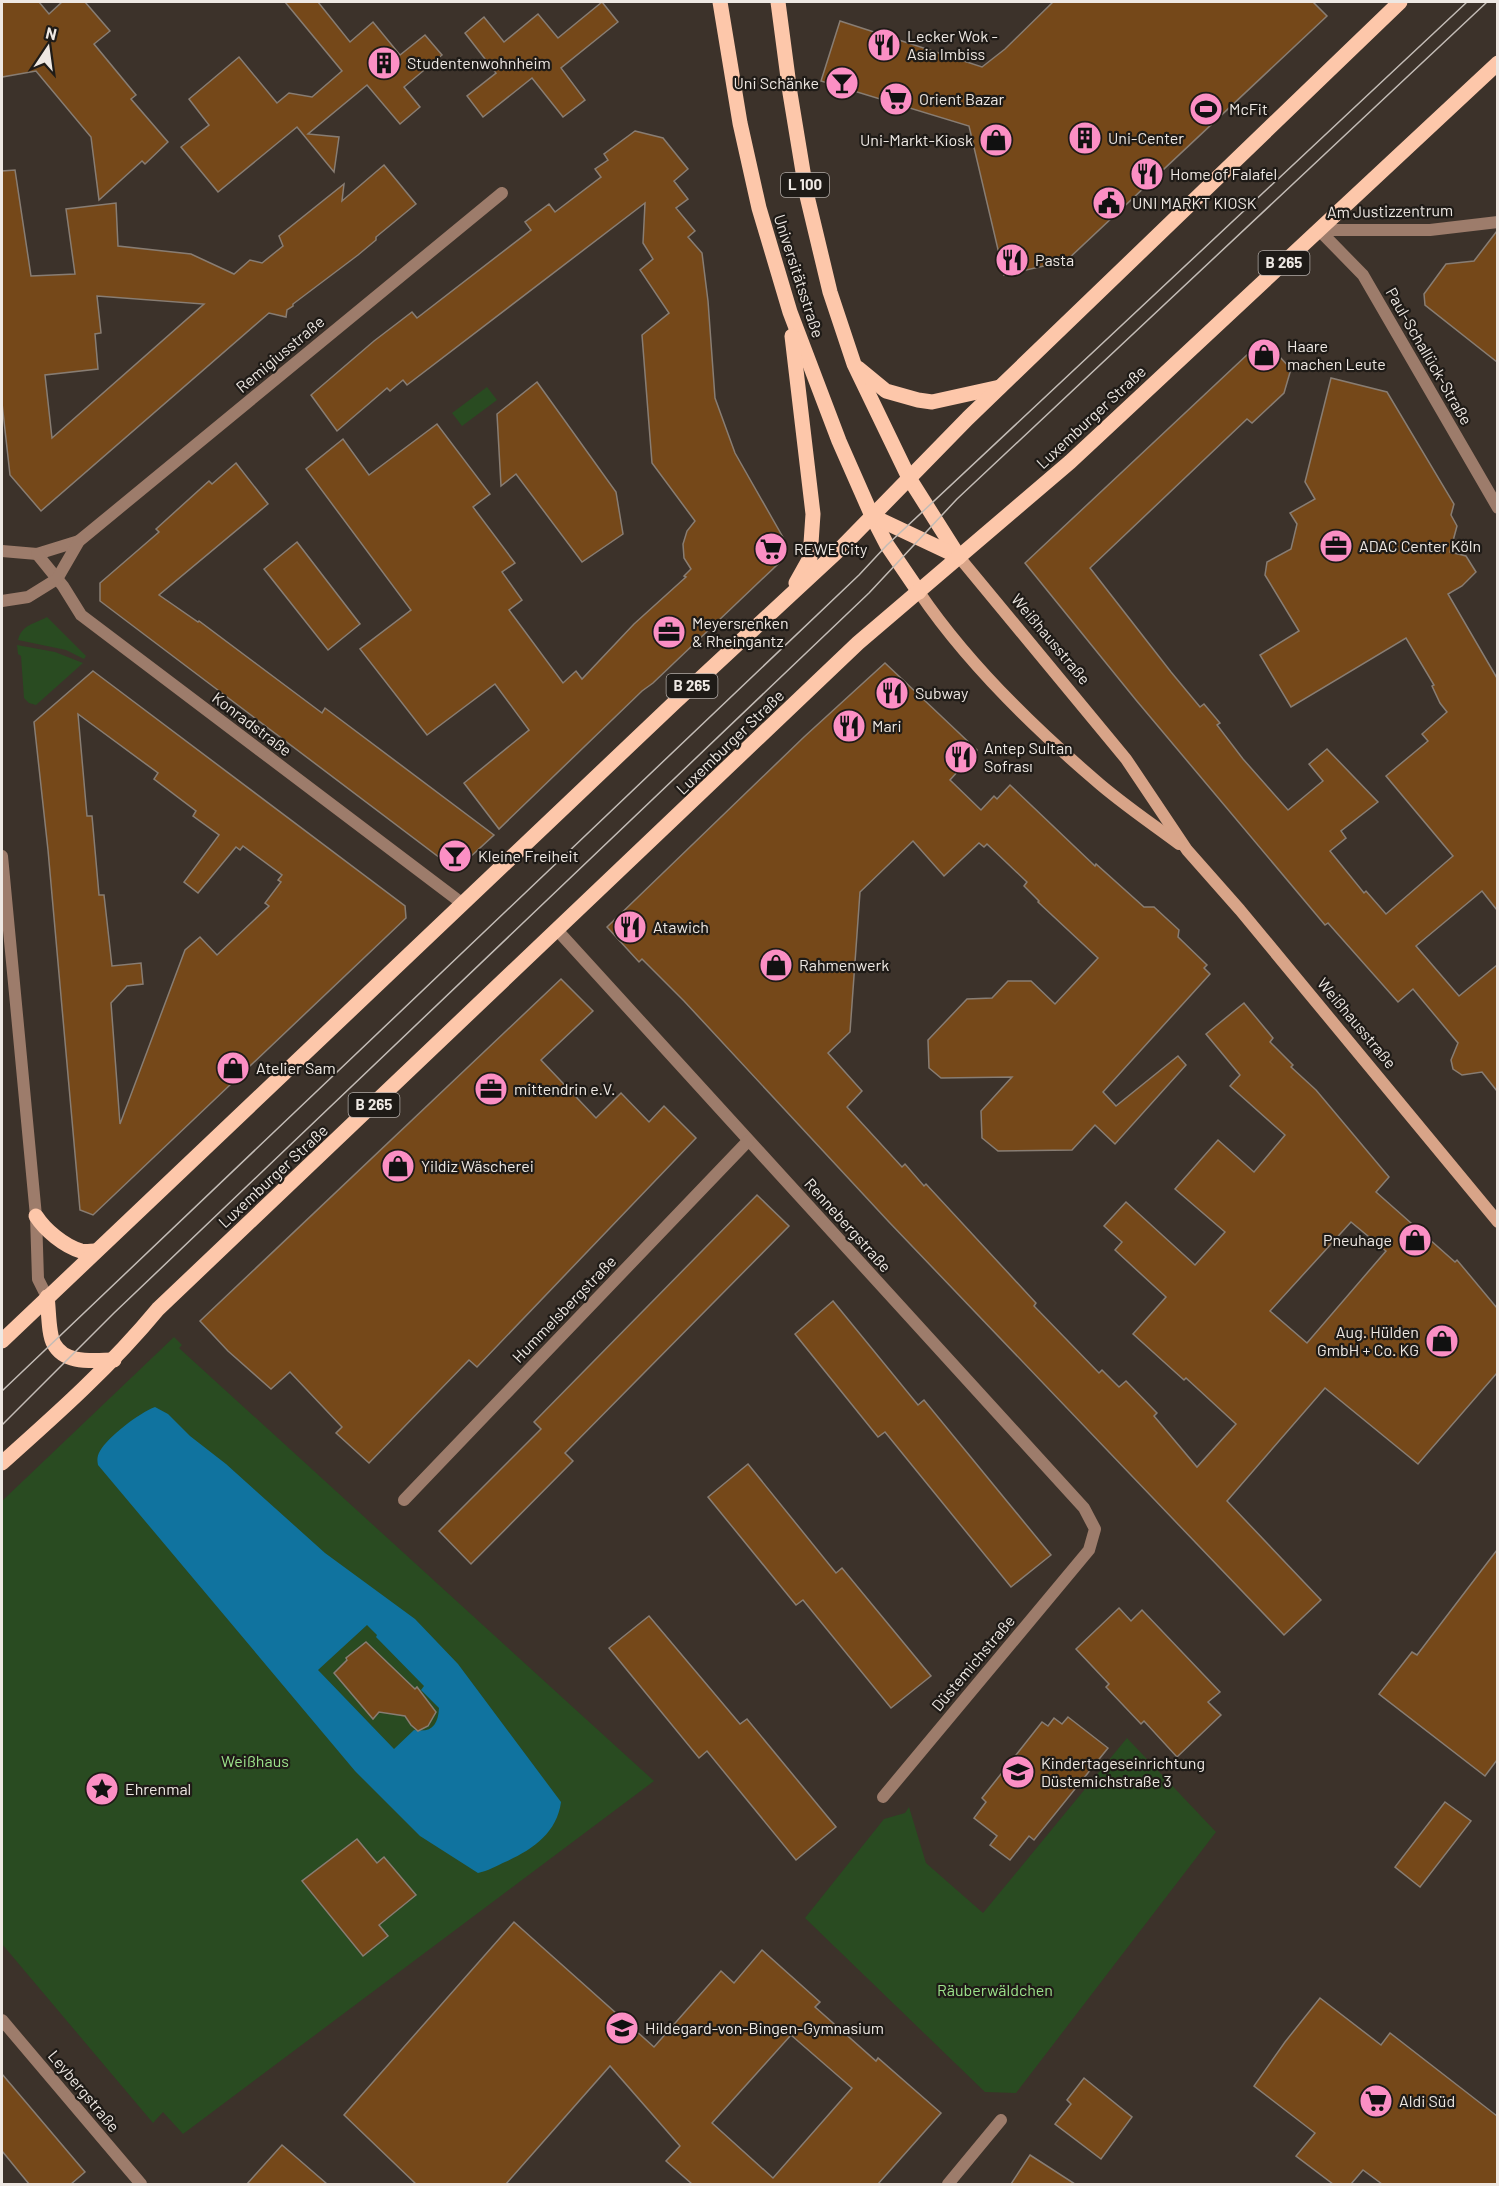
<svg xmlns="http://www.w3.org/2000/svg" width="1499" height="2186" font-family="Barlow,sans-serif">
	<style>
		.green { fill: #294b21 }
		.water { fill: #10739f; fill-rule: evenodd }
		.building { fill: #754819; stroke: #887d73; stroke-width: 1.5; fill-rule: evenodd }
		.lines { fill: none; stroke-linecap: round; stroke-linejoin: round }
		.pedestrian { stroke: #9d7c6b; stroke-width: 12 }
		.minor { stroke: #9d7c6b; stroke-width: 12 }
		.tertiary { stroke: #9d7c6b; stroke-width: 12 }
		.secondary { stroke: #d8a488; stroke-width: 12 }
		.primary { stroke: #fdc7aa; stroke-width: 15 }
		.tram { stroke: #c3bcb6; stroke-width: 1.5 }
		.labels { text-anchor: middle; stroke-width: 4.5; stroke-linejoin: round; paint-order: stroke }
		.shield { fill: #1f1b17; stroke: #b0aaa6; stroke-width: 1.5 }
		.shield-label { font-size: 15px; font-weight: bold; fill: #eee8e3 }
		.poi-label { font-size: 16px; fill: #eee8e3; stroke: #1f1b17; text-anchor: start }
		.street-label { font-size: 16px; fill: #eee8e3; stroke: #1f1b17 }
		.park-label { font-size: 16px; fill: #9de48c; stroke: #1f1b17 }
	</style>
	<rect width="100%" height="100%" fill="#3c322a"/>
	<g class="green">
		<polygon points="487,387 497,400 462,426 452,413"/>
		<path d="M47 617 86 656 84 659 66 650 18 640C22 624 35 624 47 617Z"/>
		<polygon points="17,645 55,652 83,663 36,705 29,703 24,698 21,656 18,654"/>
		<polygon points="174,1337 182,1345 179,1348 654,1781 183,2134 163,2112 153,2123 2,1944 2,1501"/>
		<polygon points="1127,1738 1216,1832 1016,2093 985,2092 805,1918 884,1819 905,1813 909,1807 926,1863 983,1913"/>
	</g>
	<path class="water" d="M155 1407 168 1414 190 1436 226 1464 325 1553 415 1619 458 1664 561 1802C557 1833 532 1850 505 1862 496 1866 488 1871 478 1873L420 1836 355 1771 98 1465C97 1460 97 1456 100 1451 108 1437 139 1413 155 1407ZM367 1625 377 1635 376 1637 424 1686 421 1690 439 1708C438 1725 432 1733 414 1730L394 1749 318 1670Z"/>
	<g class="building">
		<polygon points="2,2 39,2 49,14 62,2 85,2 110,31 94,44 136,95 131,99 168,142 145,164 142,161 99,200 91,137 36,71 2,77"/>
		<polygon points="285,2 318,2 350,42 373,22 400,55 425,35 442,55 404,87 420,107 400,124 367,85 308,134 339,137 334,172 297,127 218,192 181,147 209,125 189,99 239,57 277,103 289,93 312,97 342,71"/>
		<polygon points="602,2 618,22 561,68 585,100 563,117 532,78 483,117 467,96 496,73 465,33 484,17 504,42 538,14 558,38"/>
		<polygon points="1053,2 1313,2 1327,16 1066,261 1004,275 969,126 821,81 840,21 982,67 1005,49"/>
		<polygon points="635,131 663,138 688,169 674,181 688,199 676,208 695,231 688,237 702,253 708,301 715,398 735,453 784,539 778,564 653,683 642,691 499,829 464,783 529,730 495,684 427,735 360,649 411,610 306,469 343,439 369,475 437,424 490,494 473,507 515,563 502,572 522,600 509,610 563,683 576,671 582,679 634,624 686,577 684,576 691,569 684,558 683,544 687,531 695,521 652,463 642,335 669,313 640,270 653,259 643,243 645,203 407,385 403,380 390,391 387,388 337,431 311,395 374,341 412,312 417,318 531,230 525,222 549,204 555,212 601,177 595,169 608,160 604,154"/>
		<path d="M384 165 416 204 376 237V240L358 255 293 304V306L287 310 286 317 269 313 41 511 10 475 2 403V171L15 170 31 276 75 274 66 209 116 203 118 246 191 254 234 274 250 260 262 263 283 246 279 236 344 184 342 201ZM97 296 204 304 52 438 45 375 98 369 95 334 101 333Z"/>
		<polygon points="1497,231 1497,362 1425,305 1424,294 1446,264 1474,261"/>
		<polygon points="1266,342 1291,369 1284,393 1252,423 1247,419 1090,568 1171,672 1200,707 1204,704 1220,723 1217,725 1243,759 1288,810 1323,781 1309,764 1327,749 1378,802 1341,831 1346,838 1330,851 1364,893 1366,891 1386,914 1453,856 1386,776 1428,741 1422,734 1447,712 1440,703 1432,686 1434,685 1406,638 1291,707 1260,655 1299,631 1265,575 1267,562 1291,549 1297,524 1290,513 1315,499 1305,482 1331,378 1387,392 1454,504 1451,515 1457,526 1450,552 1466,556 1476,572 1462,586 1448,594 1497,678 1497,910 1482,891 1416,946 1459,996 1497,965 1497,1091 1482,1072 1462,1075 1453,1069 1451,1060 1458,1043 1413,989 1398,1002 1328,923 1325,925 1136,700 1025,563 1248,354 1251,356"/>
		<polygon points="537,382 616,492 623,534 582,562 516,474 501,486 497,414"/>
		<polygon points="236,463 268,504 159,595 198,622 199,621 322,713 325,708 494,835 456,870 100,601 100,583 159,532 156,529 209,481 212,484"/>
		<polygon points="297,542 360,624 328,650 264,569"/>
		<path d="M885 663 977 750 950 780 981 810 994 796 997 799 1010 785 1095 866 1096 864 1144 907H1154L1179 930 1178 937 1207 965 1204 968 1210 974 1103 1092 1116 1106 1178 1056 1186 1065 1115 1144 1095 1125 1072 1150 998 1151 982 1138 981 1111 1012 1077 941 1078 929 1068 928 1040 967 999 992 998 1008 981H1031L1055 1004 1098 958 1038 902 1039 901 1024 886 1027 882 987 844 984 847 979 843 944 876 913 841 860 892 850 1032 828 1053 862 1091 847 1107 902 1167 905 1164 924 1186 926 1184 1036 1303 1034 1306 1099 1373 1102 1370 1119 1387 1126 1381 1157 1413 1154 1416 1197 1467 1236 1424 1186 1378 1184 1380 1133 1334 1166 1297 1115 1250 1122 1242 1104 1226 1126 1202 1195 1265 1225 1232 1175 1189 1218 1140 1254 1172 1285 1135 1230 1086 1240 1075 1206 1034 1244 1003 1273 1038 1270 1042 1293 1065 1291 1067 1316 1090 1389 1177 1376 1192 1455 1262 1457 1260 1497 1308V1373L1418 1464 1325 1388 1227 1501 1321 1600 1284 1635 889 1222 684 1001 642 959 639 962 607 927 804 737ZM1351 1222 1386 1251 1307 1343 1270 1311Z"/>
		<path d="M93 671 405 906 406 918 93 1215 80 1210 48 850 34 722ZM78 714 158 773 154 779 196 811 193 816 219 835 184 882 198 893 236 847 240 850 243 846 282 875 278 880 281 882 265 903 269 906 217 955 200 937 185 950 120 1124 111 1003 127 986 143 984 141 963 112 966 104 895H99L92 816H87Z"/>
		<polygon points="561,979 593,1011 541,1060 596,1118 621,1093 649,1122 664,1106 696,1138 477,1367 469,1360 369,1463 336,1433 342,1427 290,1372 271,1389 228,1351 200,1321"/>
		<polygon points="757,1195 789,1226 565,1453 573,1461 471,1564 439,1531 541,1429 534,1422"/>
		<polygon points="833,1301 918,1405 924,1400 1051,1555 1011,1587 885,1432 878,1437 795,1334"/>
		<polygon points="748,1464 836,1573 842,1568 931,1676 891,1708 803,1600 796,1605 708,1497"/>
		<polygon points="1497,1550 1497,1760 1485,1776 1379,1694 1412,1652 1417,1655"/>
		<polygon points="1119,1608 1131,1621 1142,1610 1220,1692 1208,1702 1221,1715 1177,1757 1144,1721 1141,1724 1106,1687 1109,1684 1076,1649"/>
		<polygon points="649,1616 740,1724 747,1719 836,1827 796,1860 707,1751 699,1758 609,1648"/>
		<polygon points="366,1642 415,1689 417,1687 436,1712 428,1726 418,1731 411,1725 405,1716 379,1712 373,1719 334,1673 347,1660 346,1658"/>
		<polygon points="1068,1717 1108,1748 1034,1840 1029,1836 1010,1860 990,1845 997,1836 974,1818 986,1802 982,1798 1042,1722 1048,1726 1054,1718 1062,1724"/>
		<polygon points="1445,1802 1471,1821 1420,1887 1395,1867"/>
		<polygon points="357,1839 377,1863 384,1857 416,1895 379,1925 388,1936 363,1956 302,1881"/>
		<path d="M514 1922 654 2047 721 1971 734 1983 762 1950 820 2002 815 2007 876 2061 878 2058 941 2113 878 2184H692L666 2161 680 2146 610 2066 506 2184H416L344 2115ZM791 2035 852 2088 773 2178 712 2123Z"/>
		<polygon points="1320,1998 1381,2045 1390,2033 1497,2116 1497,2184 1382,2184 1363,2170 1351,2184 1333,2184 1296,2156 1315,2133 1254,2086 1285,2042"/>
		<polygon points="2,2074 85,2172 71,2184 29,2184 2,2151"/>
		<polygon points="1084,2078 1132,2117 1101,2159 1055,2124 1071,2104 1067,2100"/>
		<polygon points="282,2145 327,2184 247,2184"/>
		<polygon points="1030,2155 1075,2184 1011,2184"/>
	</g>
	<g class="lines">
		<polyline class="pedestrian" points="1319,230 1430,230 1498,222"/>
		<g class="minor">
			<polyline points="1319,230 1363,275 1498,508"/>
			<polyline points="2,551 37,554 79,541"/>
			<polyline points="37,554 63,586 81,615 463,904"/>
			<polyline points="2,601 28,597 57,579 79,541 502,193"/>
			<polyline points="558,931 1084,1508 1095,1529 1089,1550 883,1797"/>
			<polyline points="404,1500 748,1141"/>
			<polyline points="2,2020 141,2184"/>
			<polyline points="948,2184 1001,2120"/>
		</g>
		<polyline class="tertiary" points="2,856 36,1216 38,1279 47,1297"/>
		<g class="secondary">
			<polyline points="959,557 1126,759 1187,850 1240,910 1498,1222"/>
			<path d="M919 592C965 660 1032 726 1095 780 1121 803 1151 823 1179 844"/>
		</g>
		<g class="primary">
			<polyline points="720,2 740,123 759,208 790,312 839,441 872,516 887,545 919,592"/>
			<polyline points="778,2 790,93 807,196 830,292 854,364 909,478 959,557"/>
			<polyline points="792,336 813,514 810,558 796,583"/>
			<polyline points="858,368 886,391 918,400 932,402 1000,387"/>
			<polyline points="872,516 959,557"/>
			<path d="M36 1216C45 1230 64 1246 81 1251 85 1252 91 1251 95 1251"/>
			<path d="M47 1297C49 1309 48 1334 54 1344 65 1365 95 1360 114 1360"/>
			<polyline points="2,1341 674,703 840,549 968,418 1400,2"/>
			<path d="M2 1463C57 1414 111 1366 158 1309L858 643 1070 462 1498 63"/>
		</g>
		<g class="tram">
			<polyline points="2,1391 859,575 887,545 1467,2"/>
			<polyline points="2,1425 114,1313 869,593 957,499 1487,2"/>
		</g>
	</g>
	<defs>
		<g id="restaurant-disc" transform="scale(1.725)"><circle r="9.5" fill="#fb8fc4" stroke="#1f1b17"/><path d="M-5-6h1v4h1v-4h1v4h1v-4h1v5L-1.5 .5V6h-2V.5L-5-1ZM5-6V6H3V1.5H1.5Q1.5-4 5-6Z" fill="#111"/></g>
		<g id="building-disc" transform="scale(1.725)"><circle r="9.5" fill="#fb8fc4" stroke="#1f1b17"/><path d="M-4-6H4V6H1V3H-1V6H-4ZM-2.5-4.3h1.7v1.8h-1.7ZM.8-4.3h1.7v1.8H.8ZM-2.5-1h1.7V.8h-1.7ZM.8-1h1.7V.8H.8Z" fill="#111"/></g>
		<g id="bar-disc" transform="scale(1.725)"><circle r="9.5" fill="#fb8fc4" stroke="#1f1b17"/><path d="M-6-5H6L.8 .8V4.5H3.5V6h-7V4.5H-.8V.8Z" fill="#111"/></g>
		<g id="supermarket-disc" transform="scale(1.725)"><circle r="9.5" fill="#fb8fc4" stroke="#1f1b17"/><path d="M-6-5.5h2.5l.6 2H6L4.5 2H-2.5L-4.4-4H-6ZM-1.5 3.2a1.3 1.3 0 1 0 .1 0ZM3 3.2a1.3 1.3 0 1 0 .1 0Z" fill="#111"/></g>
		<g id="stadium-disc" transform="scale(1.725)"><circle r="9.5" fill="#fb8fc4" stroke="#1f1b17"/><path d="M0-5a6.5 5 0 1 0 0 10a6.5 5 0 1 0 0-10ZM-3.5-1.8h7v3.6h-7Z" fill="#111"/></g>
		<g id="shop-disc" transform="scale(1.725)"><circle r="9.5" fill="#fb8fc4" stroke="#1f1b17"/><path d="M-5-2.5h2.3a2.7 3.5 0 0 1 5.4 0H5L5.5 6h-11ZM-1.5-2.5h3a1.5 2.3 0 0 0-3 0Z" fill="#111"/></g>
		<g id="civic-disc" transform="scale(1.725)"><circle r="9.5" fill="#fb8fc4" stroke="#1f1b17"/><path d="M-.6-6.5H3V-4.5H.6V-3L4-1V1h2V6H-6V1h2V-1L-.6-3ZM-1.2 2.5V6h2.4V2.5Z" fill="#111"/></g>
		<g id="office-disc" transform="scale(1.725)"><circle r="9.5" fill="#fb8fc4" stroke="#1f1b17"/><path d="M-6-3h4V-5.5h4V-3h4V5H-6ZM-1-4.5V-3h2v-1.5ZM-6 0V1H6V0Z" fill="#111"/></g>
		<g id="school-disc" transform="scale(1.725)"><circle r="9.5" fill="#fb8fc4" stroke="#1f1b17"/><path d="M0-5L7-2L0 1L-7-2ZM-4 1L0 2.5L4 1V4Q0 6-4 4Z" fill="#111"/></g>
		<g id="sight-disc" transform="scale(1.725)"><circle r="9.5" fill="#fb8fc4" stroke="#1f1b17"/><path d="M0-6L1.8-2.2L6-1.7L2.9 1.2L3.7 5.4L0 3.3L-3.7 5.4L-2.9 1.2L-6-1.7L-1.8-2.2Z" fill="#111"/></g>
	</defs>
	<g fill-rule="evenodd">
		<use href="#restaurant-disc" x="884" y="45"/>
		<use href="#building-disc" x="384" y="63"/>
		<use href="#bar-disc" x="842" y="83"/>
		<use href="#supermarket-disc" x="896" y="99"/>
		<use href="#stadium-disc" x="1206" y="109"/>
		<use href="#building-disc" x="1085" y="138"/>
		<use href="#shop-disc" x="996" y="140"/>
		<use href="#restaurant-disc" x="1147" y="174"/>
		<use href="#civic-disc" x="1109" y="203"/>
		<use href="#restaurant-disc" x="1012" y="260"/>
		<use href="#shop-disc" x="1264" y="355"/>
		<use href="#office-disc" x="1336" y="546"/>
		<use href="#supermarket-disc" x="771" y="549"/>
		<use href="#office-disc" x="669" y="632"/>
		<use href="#restaurant-disc" x="892" y="693"/>
		<use href="#restaurant-disc" x="849" y="726"/>
		<use href="#restaurant-disc" x="961" y="757"/>
		<use href="#bar-disc" x="455" y="856"/>
		<use href="#restaurant-disc" x="630" y="927"/>
		<use href="#shop-disc" x="776" y="965"/>
		<use href="#shop-disc" x="233" y="1068"/>
		<use href="#office-disc" x="491" y="1089"/>
		<use href="#shop-disc" x="398" y="1166"/>
		<use href="#shop-disc" x="1415" y="1240"/>
		<use href="#shop-disc" x="1442" y="1341"/>
		<use href="#school-disc" x="1018" y="1772"/>
		<use href="#sight-disc" x="102" y="1789"/>
		<use href="#school-disc" x="622" y="2028"/>
		<use href="#supermarket-disc" x="1376" y="2101"/>
	</g>
	<g class="labels">
		<g class="shield">
			<rect x="781" y="173" width="48" height="24" rx="4.5"/>
			<rect x="1258.5" y="251" width="51" height="24" rx="4.5"/>
			<rect x="666.5" y="674" width="51" height="24" rx="4.5"/>
			<rect x="348.5" y="1093" width="51" height="24" rx="4.5"/>
		</g>
		<g class="shield-label">
			<text x="805" y="190">L 100</text>
			<text x="1284" y="268">B 265</text>
			<text x="692" y="691">B 265</text>
			<text x="374" y="1110">B 265</text>
		</g>
		<g class="poi-label">
			<text x="907" y="42">Lecker Wok -<tspan x="907" dy="18">Asia Imbiss</tspan></text>
			<text x="407" y="69">Studentenwohnheim</text>
			<text x="819" y="89" text-anchor="end">Uni Schänke</text>
			<text x="919" y="105">Orient Bazar</text>
			<text x="1229" y="115">McFit</text>
			<text x="1108" y="144">Uni-Center</text>
			<text x="973" y="146" text-anchor="end">Uni-Markt-Kiosk</text>
			<text x="1170" y="180">Home of Falafel</text>
			<text x="1132" y="209">UNI MARKT KIOSK</text>
			<text x="1035" y="266">Pasta</text>
			<text x="1287" y="352">Haare<tspan x="1287" dy="18">machen Leute</tspan></text>
			<text x="1359" y="552">ADAC Center Köln</text>
			<text x="794" y="555">REWE City</text>
			<text x="692" y="629">Meyersrenken<tspan x="692" dy="18">&amp; Rheingantz</tspan></text>
			<text x="915" y="699">Subway</text>
			<text x="872" y="732">Mari</text>
			<text x="984" y="754">Antep Sultan<tspan x="984" dy="18">Sofrası</tspan></text>
			<text x="478" y="862">Kleine Freiheit</text>
			<text x="653" y="933">Atawich</text>
			<text x="799" y="971">Rahmenwerk</text>
			<text x="256" y="1074">Atelier Sam</text>
			<text x="514" y="1095">mittendrin e.V.</text>
			<text x="421" y="1172">Yildiz Wäscherei</text>
			<text x="1392" y="1246" text-anchor="end">Pneuhage</text>
			<text x="1419" y="1338" text-anchor="end">Aug. Hülden<tspan x="1419" dy="18">GmbH + Co. KG</tspan></text>
			<text x="1041" y="1769">Kindertageseinrichtung<tspan x="1041" dy="18">Düstemichstraße 3</tspan></text>
			<text x="125" y="1795">Ehrenmal</text>
			<text x="645" y="2034">Hildegard-von-Bingen-Gymnasium</text>
			<text x="1399" y="2107">Aldi Süd</text>
		</g>
		<g class="street-label">
			<text transform="translate(1390 211) rotate(-1)" y="6">Am Justizzentrum</text>
			<text transform="translate(799 276) rotate(72)" y="6">Universitätsstraße</text>
			<text transform="translate(280 354) rotate(-40)" y="6">Remigiusstraße</text>
			<text transform="translate(1429 356) rotate(60)" y="6">Paul-Schallück-Straße</text>
			<text transform="translate(1091 417) rotate(-43)" y="6">Luxemburger Straße</text>
			<text transform="translate(1051 639) rotate(50)" y="6">Weißhausstraße</text>
			<text transform="translate(252 724) rotate(37)" y="6">Konradstraße</text>
			<text transform="translate(730 742) rotate(-44)" y="6">Luxemburger Straße</text>
			<text transform="translate(1357 1023) rotate(50)" y="6">Weißhausstraße</text>
			<text transform="translate(273 1176) rotate(-43)" y="6">Luxemburger Straße</text>
			<text transform="translate(848 1225) rotate(48)" y="6">Rennebergstraße</text>
			<text transform="translate(564 1309) rotate(-46)" y="6">Hummelsbergstraße</text>
			<text transform="translate(973 1663) rotate(-50)" y="6">Düstemichstraße</text>
			<text transform="translate(84 2091) rotate(50)" y="6">Leybergstraße</text>
		</g>
		<g class="park-label">
			<text x="255" y="1767">Weißhaus</text>
			<text x="995" y="1996">Räuberwäldchen</text>
		</g>
	</g>
	<rect width="1499" height="2186" fill="none" stroke="#eee8e3" stroke-width="6"/>
	<g transform="translate(48 48) rotate(13)" stroke="#1f1b17" stroke-width="4.5" paint-order="stroke">
	<path d="M0-4.5L10 22L0 15L-10 22Z" fill="#eee8e3"/>
	<text y="-9" font-size="16" font-weight="bold" text-anchor="middle" fill="#eee8e3">N</text>
	</g>
</svg>
